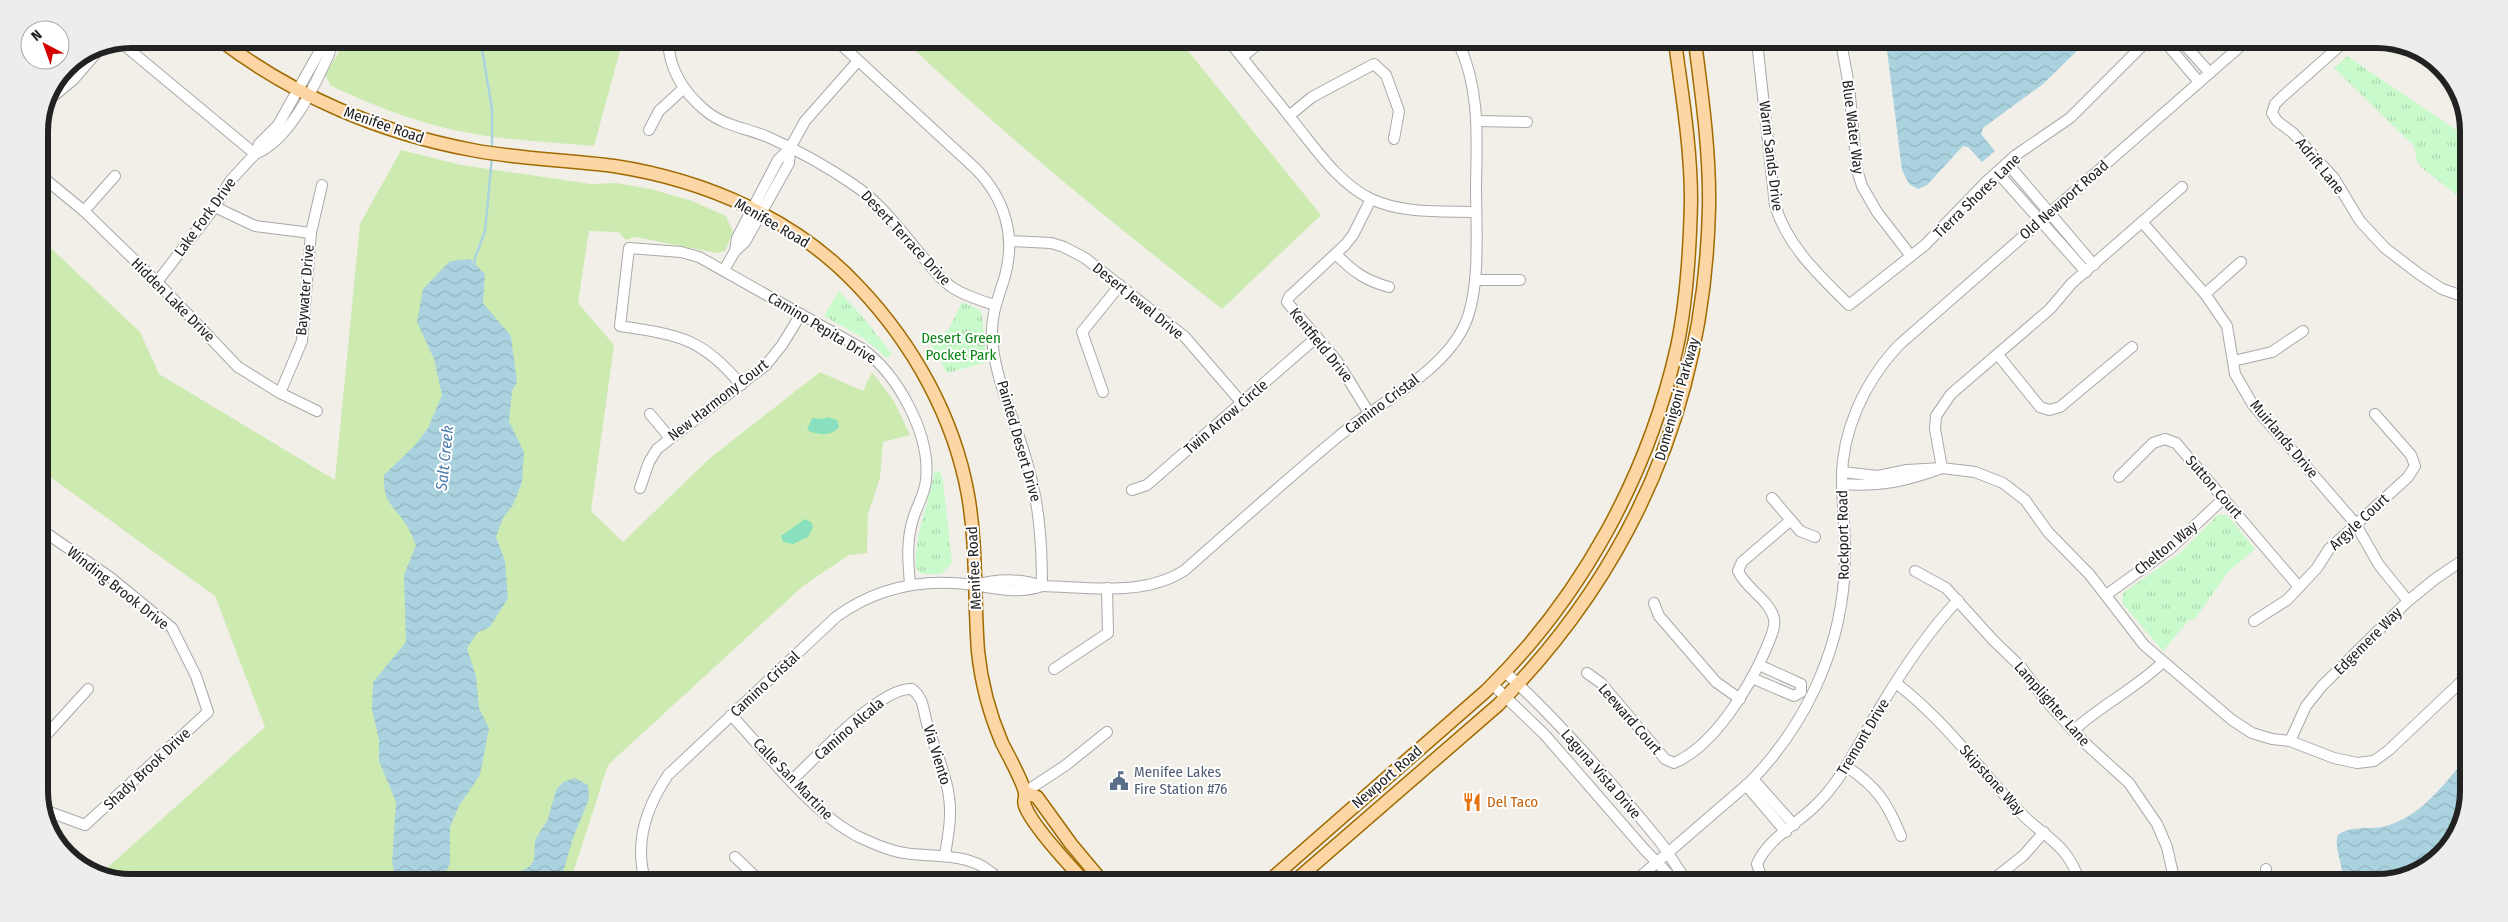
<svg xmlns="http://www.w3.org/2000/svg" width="2508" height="922" font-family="'Fira Sans Condensed',sans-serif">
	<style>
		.grass { fill: #cdebb0 }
		.park { fill: url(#park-tufts) }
		.pitch { fill: #88e0be }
		.water { fill: url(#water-waves) }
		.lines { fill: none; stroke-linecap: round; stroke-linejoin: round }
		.stream { stroke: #aad3df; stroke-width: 2.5 }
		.minor-casing { stroke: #a9a9a9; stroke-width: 12 }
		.major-casing { stroke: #a06b00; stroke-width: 15 }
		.minor { stroke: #fff; stroke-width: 10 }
		.major { stroke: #fcd6a4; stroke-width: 12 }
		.labels { text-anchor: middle; stroke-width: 4; stroke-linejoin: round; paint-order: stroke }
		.street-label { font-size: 15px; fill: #222; stroke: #fff }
		.park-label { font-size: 15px; fill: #0c8416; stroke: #fff }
		.service-label { font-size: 15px; fill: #4e5e75; stroke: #fff; text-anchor: start }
		.food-label { font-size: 15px; fill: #c56008; stroke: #fff; text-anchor: start }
		.water-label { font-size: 16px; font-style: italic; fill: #4a7aab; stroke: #fff }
		.rim { fill: none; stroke: #222; stroke-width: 6 }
	</style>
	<defs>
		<pattern id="park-tufts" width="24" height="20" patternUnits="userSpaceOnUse" patternTransform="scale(1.25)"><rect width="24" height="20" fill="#c8facc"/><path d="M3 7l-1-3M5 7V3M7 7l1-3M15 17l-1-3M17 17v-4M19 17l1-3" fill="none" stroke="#acd6af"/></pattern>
		<pattern id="water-waves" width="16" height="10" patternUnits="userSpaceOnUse" patternTransform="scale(1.25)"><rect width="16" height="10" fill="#aad3df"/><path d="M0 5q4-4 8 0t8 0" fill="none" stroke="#92b5bf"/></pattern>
	</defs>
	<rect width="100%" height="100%" fill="#f2efe9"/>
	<g class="grass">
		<path d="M347 39 621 40 620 51 594 146C547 142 500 140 454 130 411 121 371 104 331 86L325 74Z"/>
		<path d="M904 40 1180 41 1321 215 1222 309C1111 222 1006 137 904 40Z"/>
		<polygon points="401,150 461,165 591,184 616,183 651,189 692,201 726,216 733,232 725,251 717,253 635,237 626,240 618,232 589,231 578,303 614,345 591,511 623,542 710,458 820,372 863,391 872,372 894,401 910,435 883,442 880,478 868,514 867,553 849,555 803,586 608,765 571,879 101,878 98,876 265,727 215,596 39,469 39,237 140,332 159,374 335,480 360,224"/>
	</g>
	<g class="park">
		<polygon points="2347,56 2459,132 2469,148 2469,204 2422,168 2417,161 2414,146 2334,68"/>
		<polygon points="839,291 862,316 892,354 887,358 862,337 824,316"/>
		<path d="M962 302C967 305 976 307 980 311 984 315 984 351 987 362L947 373 930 343 949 329Z"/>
		<path d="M940 471 943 481 952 563 941 574H922L916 568C914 534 929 505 934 472Z"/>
		<polygon points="2218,515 2227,515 2255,549 2228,572 2195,619 2189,620 2163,651 2122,603 2123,593 2180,553"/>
	</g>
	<g class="pitch">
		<path d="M828 417 837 420 839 427C831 437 818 435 807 430L812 418 823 419Z"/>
		<polygon points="805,519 811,522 813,527 808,537 793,544 783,542 781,536"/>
	</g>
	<g class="water">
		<polygon points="1886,42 2085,43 2043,84 1983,128 1981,134 1995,151 1982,162 1968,147 1963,146 1927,185 1918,189 1909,184 1902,170"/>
		<path d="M470 259 485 274 483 303 511 336 517 382 512 391 509 421 524 452 522 482 513 505 503 518 496 537 505 561 508 598 490 627 478 632 467 648 476 676 479 708 489 728 480 775 459 806 450 827V864L442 879H400L395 875 392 863 396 802 379 761V740L372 709 373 682 406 642 404 575 416 545C413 538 410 530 405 523 391 503 383 502 384 475L415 445 428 428 442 395 434 359 417 322 423 289 450 261Z"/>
		<path d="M2465 760 2464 821 2433 865 2378 883H2344C2344 870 2333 844 2338 835 2350 825 2372 830 2386 826 2421 816 2442 786 2465 760Z"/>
		<polygon points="575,778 588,785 589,799 573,838 561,879 507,879 530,866 534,860 535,840 548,819 556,790 563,782"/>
	</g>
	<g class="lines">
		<g class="stream">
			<polyline points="481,43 492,109 492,149"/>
			<polyline points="474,267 475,258 485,231 492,157"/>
		</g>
		<g class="minor-casing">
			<g id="minor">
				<path d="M668 40C669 69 684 93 706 111 724 126 747 128 768 137 797 150 828 167 854 185 881 203 901 231 922 256 931 267 941 280 953 288 966 296 981 301 995 305"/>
				<path d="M836 40 976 169C1005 199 1016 236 1005 276 999 296 991 314 992 335 993 375 1015 420 1026 459 1039 501 1042 542 1042 586"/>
				<polyline points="119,41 255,154"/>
				<path d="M1229 41C1250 68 1272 94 1293 121 1316 149 1338 183 1371 199 1403 214 1442 211 1476 212"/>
				<path d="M1757 42 1775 205C1787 246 1819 275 1849 305L1925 245 1987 181 2016 155 2070 118 2145 43"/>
				<polyline points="1841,42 1849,86 1857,170 1862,186 1877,212 1911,256"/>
				<polyline points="2166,43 2199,82"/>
				<polyline points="2183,43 2210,73"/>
				<polyline points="2343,43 2282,97 2275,104 2272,113 2277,121 2293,133 2334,178 2360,221 2385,248 2419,274 2442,289 2468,298"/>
				<polyline points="1242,57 1262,41"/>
				<polyline points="51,98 73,80 104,44"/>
				<polyline points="1289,116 1312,97 1374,64 1386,75 1399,111 1394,139"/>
				<polyline points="1477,121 1527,122"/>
				<polyline points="649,130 659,111 684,88"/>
				<path d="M255 154C290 140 314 87 329 54 331 49 330 44 332 39"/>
				<polyline points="2007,163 2094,265"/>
				<polyline points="1997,172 2086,272"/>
				<polyline points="39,174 84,211 157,282 238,367 280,393 317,411"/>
				<polyline points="2182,187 2072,283 2050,309 1951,394 1936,416 1935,429 1942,468 1975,472 2003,483 2025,500 2048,532 2090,575 2144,645 2232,720 2252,733 2272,739 2290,741 2334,758 2357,763 2374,761 2389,750 2465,678"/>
				<polyline points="215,207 255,226 311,233"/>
				<polyline points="84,211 115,176"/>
				<polyline points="2142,222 2205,294 2227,326 2235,374 2253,405 2355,523 2379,565 2408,601"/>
				<polyline points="1010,241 1051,243 1064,247 1085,258 1185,337 1242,403"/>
				<polyline points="735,251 745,242 789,163 790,148"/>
				<path d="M1336 254C1352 271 1366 281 1389 287"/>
				<polyline points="724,270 735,251 737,238 778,160 790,148 805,121 858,61"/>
				<polyline points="1475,280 1520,280"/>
				<polyline points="157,282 215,207 230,181 255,154 259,144 278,125 322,47 330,42"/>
				<polyline points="2205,294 2241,262"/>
				<polyline points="1998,355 2040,407 2049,410 2060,407 2132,347"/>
				<polyline points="2233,361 2272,352 2303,331"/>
				<path d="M741 385C702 337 677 335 620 326L629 248 681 252 699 257 861 348C897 373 931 434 926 480 925 493 918 504 914 516 906 539 908 561 910 584"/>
				<polyline points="1103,392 1082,332 1120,285"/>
				<polyline points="280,393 302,341 311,233 322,185"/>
				<polyline points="1369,413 1337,361 1287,302 1289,297 1345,245 1353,235 1371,199"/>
				<polyline points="650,414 670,438"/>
				<polyline points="2119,477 2153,443 2165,439 2176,443 2299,587"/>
				<path d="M1842 484C1880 487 1906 481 1942 468L1907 470 1878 476 1842 472"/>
				<polyline points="640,488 649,462 657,449 766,365 782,345 801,314"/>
				<polyline points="1132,490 1147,485 1317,337"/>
				<polyline points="1772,498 1800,531 1815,537"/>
				<polyline points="39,528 111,578 172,628 196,676 208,712 85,825 44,810"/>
				<polyline points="1915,571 1946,588 1993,640 2021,667 2046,701 2086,744 2129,783 2157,824 2167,847 2175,883"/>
				<path d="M975 585C996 579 1021 578 1042 586 1089 587 1144 597 1185 570 1236 525 1287 479 1339 436 1378 403 1444 372 1465 324 1481 288 1476 226 1476 186 1477 136 1480 88 1458 42"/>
				<polyline points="2106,595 2170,549 2224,498"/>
				<polyline points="1654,603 1659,616 1716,682 1740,699"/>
				<polyline points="2254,621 2287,600 2317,568 2329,549 2408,477 2415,466 2411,455 2375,414"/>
				<polyline points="1759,665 1801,684 1801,692"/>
				<polyline points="1054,669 1108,633 1107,588"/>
				<path d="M1505 672C1560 722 1610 781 1657 838 1669 852 1676 868 1688 882"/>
				<path d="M1587 673 1601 683 1665 759 1674 763C1714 746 1749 688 1766 649 1769 640 1776 629 1774 619 1770 600 1746 589 1738 571L1742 562 1791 520"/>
				<polyline points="1752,678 1794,696 1801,692"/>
				<path d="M1896 683C1943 719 1977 766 2017 809 2043 838 2067 841 2080 883"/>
				<polyline points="1492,684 1545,735 1644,849 1676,882"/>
				<path d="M731 715C768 754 810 811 857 836 874 844 892 852 911 854 942 857 976 853 999 880"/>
				<path d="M2073 731C2102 704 2134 690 2163 662"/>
				<polyline points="2290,741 2306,706 2322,686 2408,601 2435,579 2466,558"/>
				<polyline points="39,743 88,689"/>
				<path d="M1846 766C1877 787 1887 802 1901 836"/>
				<polyline points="1753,779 1794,825"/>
				<path d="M792 780C816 758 881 686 912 689 925 699 923 712 928 727 935 750 946 772 949 797 952 816 948 836 945 855"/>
				<polyline points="1746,785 1786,832"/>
				<polyline points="1025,792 1066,765 1107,732"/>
				<polyline points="735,857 759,880"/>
				<polyline points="2266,869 2266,883"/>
				<path d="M645 880C634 842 647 806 668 775L836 617C877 587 924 578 974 585 998 589 1019 594 1042 586"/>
				<path d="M1634 882 1750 782C1803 728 1838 656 1844 580 1847 548 1843 517 1842 485 1840 434 1864 382 1899 345L2244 43"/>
				<path d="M1768 882 1761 876 1757 864C1768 838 1799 823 1818 803 1844 777 1859 742 1878 711 1901 672 1927 633 1958 600"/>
				<polyline points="1990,882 2024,855 2044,832"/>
			</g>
		</g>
		<g class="major-casing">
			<g id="major">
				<path d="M219 39C293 96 381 133 472 150 519 159 567 160 614 166 705 180 796 219 859 287 913 344 954 417 968 495 977 546 974 599 978 651 981 681 990 715 1002 743 1009 757 1021 778 1025 792 1026 798 1023 800 1025 806 1032 825 1069 865 1084 881"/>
				<polyline points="1025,792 1037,797 1071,844 1102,881"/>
				<path d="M1269 881 1486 691C1581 598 1648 476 1677 347 1687 300 1690 248 1691 200 1691 148 1682 94 1675 42"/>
				<path d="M1295 881 1498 705C1634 567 1705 401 1709 207 1710 153 1702 96 1695 42"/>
			</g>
		</g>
		<use href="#minor" class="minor"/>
		<use href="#major" class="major"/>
	</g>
	<defs>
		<g id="civic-bare" transform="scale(1.5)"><path d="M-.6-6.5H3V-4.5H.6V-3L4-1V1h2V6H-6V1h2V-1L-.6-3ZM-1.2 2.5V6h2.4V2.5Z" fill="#5c6f8a" stroke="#fff" stroke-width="2.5" paint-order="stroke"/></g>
		<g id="restaurant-bare" transform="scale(1.5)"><path d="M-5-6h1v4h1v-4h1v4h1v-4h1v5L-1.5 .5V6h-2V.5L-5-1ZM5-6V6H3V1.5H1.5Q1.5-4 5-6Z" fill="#e8710a" stroke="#fff" stroke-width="2.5" paint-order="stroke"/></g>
	</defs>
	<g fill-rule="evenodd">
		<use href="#civic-bare" x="1119" y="781"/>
		<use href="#restaurant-bare" x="1472" y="802"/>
	</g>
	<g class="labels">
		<g class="street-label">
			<text transform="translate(384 125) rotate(19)" y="5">Menifee Road</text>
			<text transform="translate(1853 127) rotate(83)" y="5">Blue Water Way</text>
			<text transform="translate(1771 156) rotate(83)" y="5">Warm Sands Drive</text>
			<text transform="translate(2320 166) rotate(51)" y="5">Adrift Lane</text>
			<text transform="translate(1977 196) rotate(-44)" y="5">Tierra Shores Lane</text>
			<text transform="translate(2064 200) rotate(-41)" y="5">Old Newport Road</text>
			<text transform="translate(205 217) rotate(-54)" y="5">Lake Fork Drive</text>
			<text transform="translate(772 223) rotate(30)" y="5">Menifee Road</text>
			<text transform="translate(906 238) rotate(47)" y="5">Desert Terrace Drive</text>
			<text transform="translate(305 290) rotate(-85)" y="5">Baywater Drive</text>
			<text transform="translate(173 300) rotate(45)" y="5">Hidden Lake Drive</text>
			<text transform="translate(1138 301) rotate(39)" y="5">Desert Jewel Drive</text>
			<text transform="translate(822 328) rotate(31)" y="5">Camino Pepita Drive</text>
			<text transform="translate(1321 345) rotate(51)" y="5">Kentfield Drive</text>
			<text transform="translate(1677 399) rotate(-74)" y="5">Domenigoni Parkway</text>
			<text transform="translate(718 400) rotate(-38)" y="5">New Harmony Court</text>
			<text transform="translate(1382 404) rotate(-37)" y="5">Camino Cristal</text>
			<text transform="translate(1226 417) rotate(-41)" y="5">Twin Arrow Circle</text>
			<text transform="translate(2284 439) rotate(50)" y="5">Muirlands Drive</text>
			<text transform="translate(1019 441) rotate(74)" y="5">Painted Desert Drive</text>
			<text transform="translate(2214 487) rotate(49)" y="5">Sutton Court</text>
			<text transform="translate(2359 522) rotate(-43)" y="5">Argyle Court</text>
			<text transform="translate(1843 535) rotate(-91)" y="5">Rockport Road</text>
			<text transform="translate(2166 548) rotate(-39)" y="5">Chelton Way</text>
			<text transform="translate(974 568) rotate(-93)" y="5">Menifee Road</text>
			<text transform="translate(118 588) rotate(38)" y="5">Winding Brook Drive</text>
			<text transform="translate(2368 641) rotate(-45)" y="5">Edgemere Way</text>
			<text transform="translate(765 684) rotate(-43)" y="5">Camino Cristal</text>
			<text transform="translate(2052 704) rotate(49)" y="5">Lamplighter Lane</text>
			<text transform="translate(1630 719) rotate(49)" y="5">Leeward Court</text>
			<text transform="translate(849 729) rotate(-41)" y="5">Camino Alcala</text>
			<text transform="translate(1863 737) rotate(-59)" y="5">Tremont Drive</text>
			<text transform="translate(937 755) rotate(73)" y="5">Via Viento</text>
			<text transform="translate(147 769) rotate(-43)" y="5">Shady Brook Drive</text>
			<text transform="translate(1601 774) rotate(49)" y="5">Laguna Vista Drive</text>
			<text transform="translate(1387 777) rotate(-41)" y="5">Newport Road</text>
			<text transform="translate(793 779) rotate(46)" y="5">Calle San Martine</text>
			<text transform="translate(1992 780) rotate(48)" y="5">Skipstone Way</text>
		</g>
		<g class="park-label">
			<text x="961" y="343">Desert Green<tspan x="961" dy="17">Pocket Park</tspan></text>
		</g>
		<g class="service-label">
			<text x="1134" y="777">Menifee Lakes<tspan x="1134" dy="17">Fire Station #76</tspan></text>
		</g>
		<g class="food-label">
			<text x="1487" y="807">Del Taco</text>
		</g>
		<g class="water-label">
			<text transform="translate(444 458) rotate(-84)" y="6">Salt Creek</text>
		</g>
	</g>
	<path d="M0 0H2508V922H0ZM131 48H2377A83 83 0 0 1 2460 131V791A83 83 0 0 1 2377 874H131A83 83 0 0 1 48 791V131A83 83 0 0 1 131 48Z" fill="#ededed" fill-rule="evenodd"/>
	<path class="rim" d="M131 48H2377A83 83 0 0 1 2460 131V791A83 83 0 0 1 2377 874H131A83 83 0 0 1 48 791V131A83 83 0 0 1 131 48Z"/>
	<g transform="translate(45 45) rotate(319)"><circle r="24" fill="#ffffff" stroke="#a7a7a7"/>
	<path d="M0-4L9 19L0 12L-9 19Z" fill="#d40000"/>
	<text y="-8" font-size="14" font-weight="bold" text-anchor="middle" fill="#222222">N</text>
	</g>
</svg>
